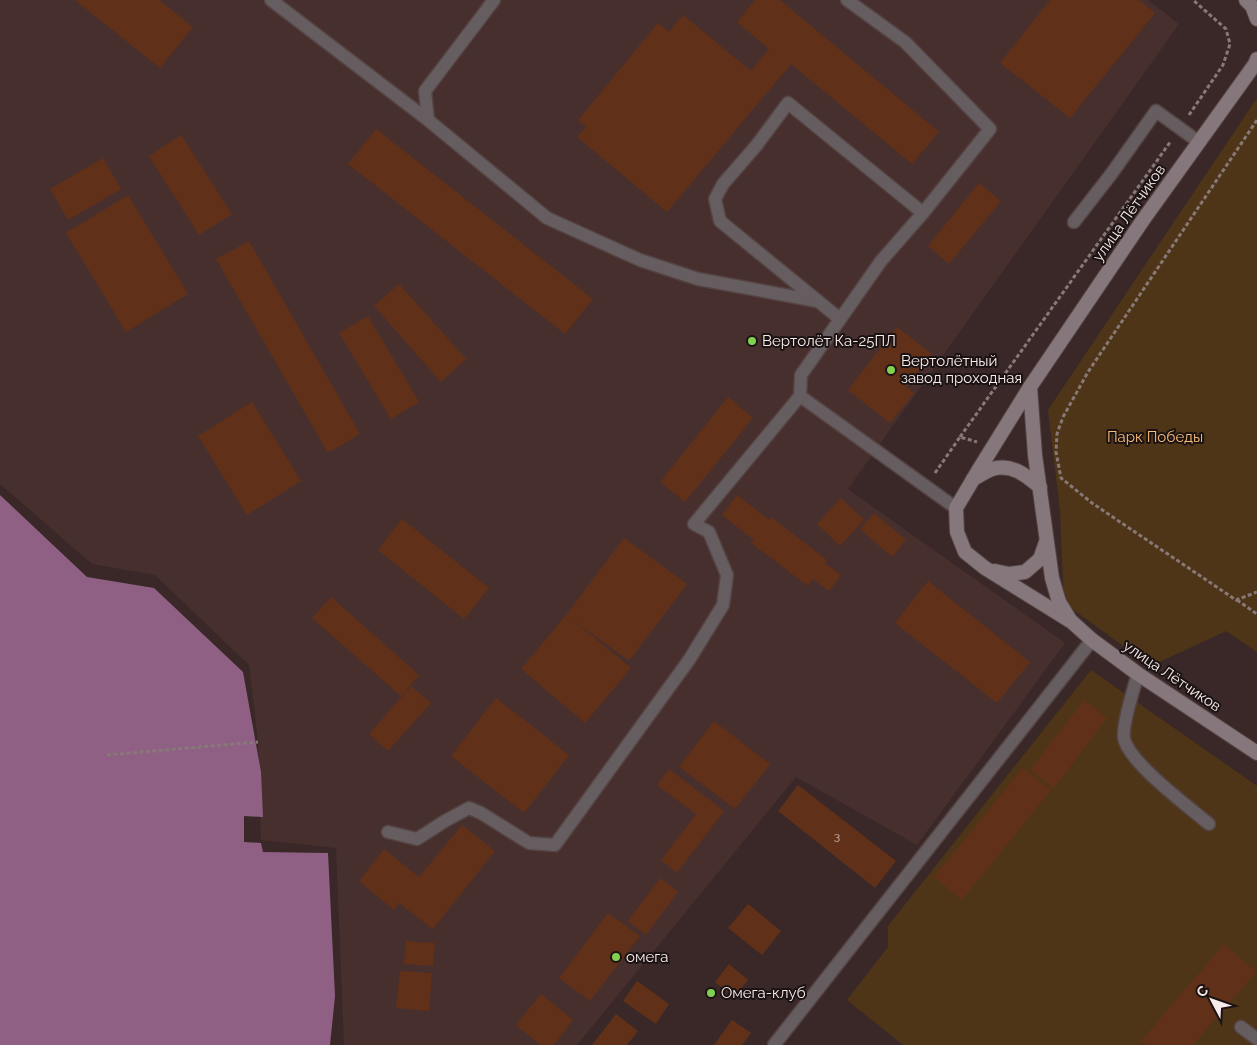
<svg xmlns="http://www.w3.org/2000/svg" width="1257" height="1045" font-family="Raleway,sans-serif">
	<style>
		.built { fill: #472f2e }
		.green { fill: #4f3517 }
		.water { fill: #8f6083 }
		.building { fill: #613019 }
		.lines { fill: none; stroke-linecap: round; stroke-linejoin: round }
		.service-casing { stroke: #544342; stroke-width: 15 }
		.secondary-casing { stroke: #544342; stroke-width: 16 }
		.path { stroke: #887978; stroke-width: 3; stroke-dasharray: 4 2.5; stroke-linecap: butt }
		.service { stroke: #655d5f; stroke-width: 12 }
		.secondary { stroke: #85777b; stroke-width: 14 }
		.poi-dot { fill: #80d051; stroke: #1b1313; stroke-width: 2 }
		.labels { text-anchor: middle; stroke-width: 4; stroke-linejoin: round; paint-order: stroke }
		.number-label { font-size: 12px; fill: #d2bdb6 }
		.street-label { font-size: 15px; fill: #f8eceb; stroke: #1b1313 }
		.poi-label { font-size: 15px; fill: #f8eceb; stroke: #1b1313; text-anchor: start }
		.park-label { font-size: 15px; fill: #f9bc7a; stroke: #1b1313 }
	</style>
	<rect width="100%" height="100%" fill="#392827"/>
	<polygon class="built" points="0,0 1148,0 1179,24 848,489 1065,643 917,845 796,777 577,1045 344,1045 336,848 261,840 258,742 249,665 155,575 92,564 0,484"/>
	<g class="green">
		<polygon points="1257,98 1257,652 1226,631 1151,666 1064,603 1060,511 1048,410"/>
		<polygon points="1091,670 1257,786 1257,1045 903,1045 847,1000 888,947 888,926"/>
	</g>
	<polygon class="water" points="0,495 87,577 154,588 243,672 261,772 263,817 244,816 244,842 261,843 263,852 328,853 335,996 330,1045 0,1045"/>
	<g class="building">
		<polygon points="75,0 159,0 193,27 160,68"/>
		<polygon points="755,0 780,0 939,132 912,164 791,64 667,212 577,137 586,127 578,120 658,23 669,32 683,15 751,71 769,49 737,22"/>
		<polygon points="1050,0 1139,0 1155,13 1070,118 1000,63"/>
		<polygon points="376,129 593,299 565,334 348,164"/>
		<polygon points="181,135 232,214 199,235 149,156"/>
		<polygon points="103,158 121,189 68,220 50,189"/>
		<polygon points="979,183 1001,201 949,264 928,246"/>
		<polygon points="128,195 188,294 126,332 66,233"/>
		<polygon points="249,241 360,434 328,453 216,259"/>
		<polygon points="399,284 466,359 441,382 374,306"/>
		<polygon points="368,316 419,402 391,419 339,333"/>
		<polygon points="897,327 932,354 906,387 914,393 890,423 848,390"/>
		<polygon points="728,397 753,418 685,502 660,482"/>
		<polygon points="252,402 301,481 247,515 198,436"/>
		<polygon points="737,495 769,520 771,517 827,560 825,563 841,575 829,591 813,579 808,586 751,543 754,540 722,515"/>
		<polygon points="841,498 864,520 840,546 817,524"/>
		<polygon points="874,513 906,540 892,557 860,529"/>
		<polygon points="402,519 489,588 464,619 378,550"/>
		<polygon points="624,538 687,584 629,661 573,620 631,668 585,723 521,669 567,614"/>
		<polygon points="928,581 1030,662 997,703 895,623"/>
		<polygon points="331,597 419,675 401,696 312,618"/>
		<polygon points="411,686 431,703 388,751 369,734"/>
		<polygon points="496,698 569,755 524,813 451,756"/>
		<polygon points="1084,700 1107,718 1054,788 1030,770"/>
		<polygon points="714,721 770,764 735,809 679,767"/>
		<polygon points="1023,768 1051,790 962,900 934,877"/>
		<polygon points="669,769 724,811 677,873 661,860 696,814 657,785"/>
		<polygon points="798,785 896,861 875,888 778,811"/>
		<polygon points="462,825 495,851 433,929 399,903 394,910 359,881 384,849 419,877"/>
		<polygon points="660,878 678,892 646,935 628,921"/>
		<polygon points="748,904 781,931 762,955 728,928"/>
		<polygon points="608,913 640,936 590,1001 559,978"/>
		<polygon points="406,941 435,943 433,966 404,964"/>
		<polygon points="1224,944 1256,972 1193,1045 1146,1045 1141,1041"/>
		<polygon points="729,964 748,980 734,997 715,982"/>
		<polygon points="400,971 432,973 429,1011 396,1008"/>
		<polygon points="637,981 669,1004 656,1024 623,1001"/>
		<polygon points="541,994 573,1020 554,1045 540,1045 516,1025"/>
		<polygon points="616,1014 638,1031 627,1045 592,1045"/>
		<polygon points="732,1020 751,1033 742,1045 714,1045"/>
	</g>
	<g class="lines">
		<g class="service-casing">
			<g id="service">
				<polyline points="271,0 428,120"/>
				<polyline points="494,0 425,91 428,120 547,218 640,260 698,279 817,301"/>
				<polyline points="847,0 905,42 990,129 923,213"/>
				<polyline points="1074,222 1112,173 1156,111 1199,142"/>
				<polyline points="840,319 720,221 715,199 723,184 756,146 788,103 923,213 881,261 801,375 800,396 956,508"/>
				<path d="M1138 674C1134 687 1122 726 1124 738 1128 762 1189 807 1209 824"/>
				<polyline points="388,832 417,839 445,821 469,808 481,813 529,843 555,845 689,660 723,605 727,575 709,532 694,524 800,396"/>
				<polyline points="1241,1027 1257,1039"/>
				<polyline points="774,1045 1092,640"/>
			</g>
		</g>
		<g class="secondary-casing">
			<g id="secondary">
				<polyline points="1246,0 1252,6 1257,19"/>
				<polyline points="1257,59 1255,64 1143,220 1030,387 978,471 956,508 957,532 965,552 985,568 1072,622 1092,640 1138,674 1257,753"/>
				<polyline points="1030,387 1035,455 1052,578 1059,602 1070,620"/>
				<path d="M973 479C979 476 986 471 992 469 1011 463 1026 475 1040 487"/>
				<polyline points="995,571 1009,574 1025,572 1040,559 1046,542"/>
			</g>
		</g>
		<g class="path">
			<polyline points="1189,115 1223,65 1230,44 1226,29 1193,0"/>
			<polyline points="1257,120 1088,372 1063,417 1057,434 1056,452 1061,478 1092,503 1236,600 1257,592"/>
			<polyline points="960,437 1171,141"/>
			<polyline points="935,473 960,437 977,442"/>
			<polyline points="1237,600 1257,614"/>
			<polyline points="107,755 258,742"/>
		</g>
		<use href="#service" class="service"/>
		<use href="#secondary" class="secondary"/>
	</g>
	<g class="poi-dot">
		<circle cx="752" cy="341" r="5"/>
		<circle cx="891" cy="370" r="5"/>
		<circle cx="616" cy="957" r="5"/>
		<circle cx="711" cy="993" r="5"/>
	</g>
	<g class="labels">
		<g class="number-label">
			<text x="837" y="840">3</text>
		</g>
		<g class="street-label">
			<text transform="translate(1129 213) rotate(-55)" y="5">улица Лётчиков</text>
			<text transform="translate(1172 676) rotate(34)" y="5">улица Лётчиков</text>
		</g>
		<g class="poi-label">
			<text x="762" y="346">Вертолёт Ка-25ПЛ</text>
			<text x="901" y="366">Вертолётный<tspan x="901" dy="17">завод проходная</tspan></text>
			<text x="626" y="962">омега</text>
			<text x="721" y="998">Омега-клуб</text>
		</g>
		<g class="park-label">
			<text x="1155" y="442">Парк Победы</text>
		</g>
	</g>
	<g transform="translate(1212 1000) rotate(311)" stroke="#1b1313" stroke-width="4" paint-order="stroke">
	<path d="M0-4L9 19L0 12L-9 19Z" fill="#f8eceb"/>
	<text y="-8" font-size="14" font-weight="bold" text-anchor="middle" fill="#f8eceb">С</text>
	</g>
</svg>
